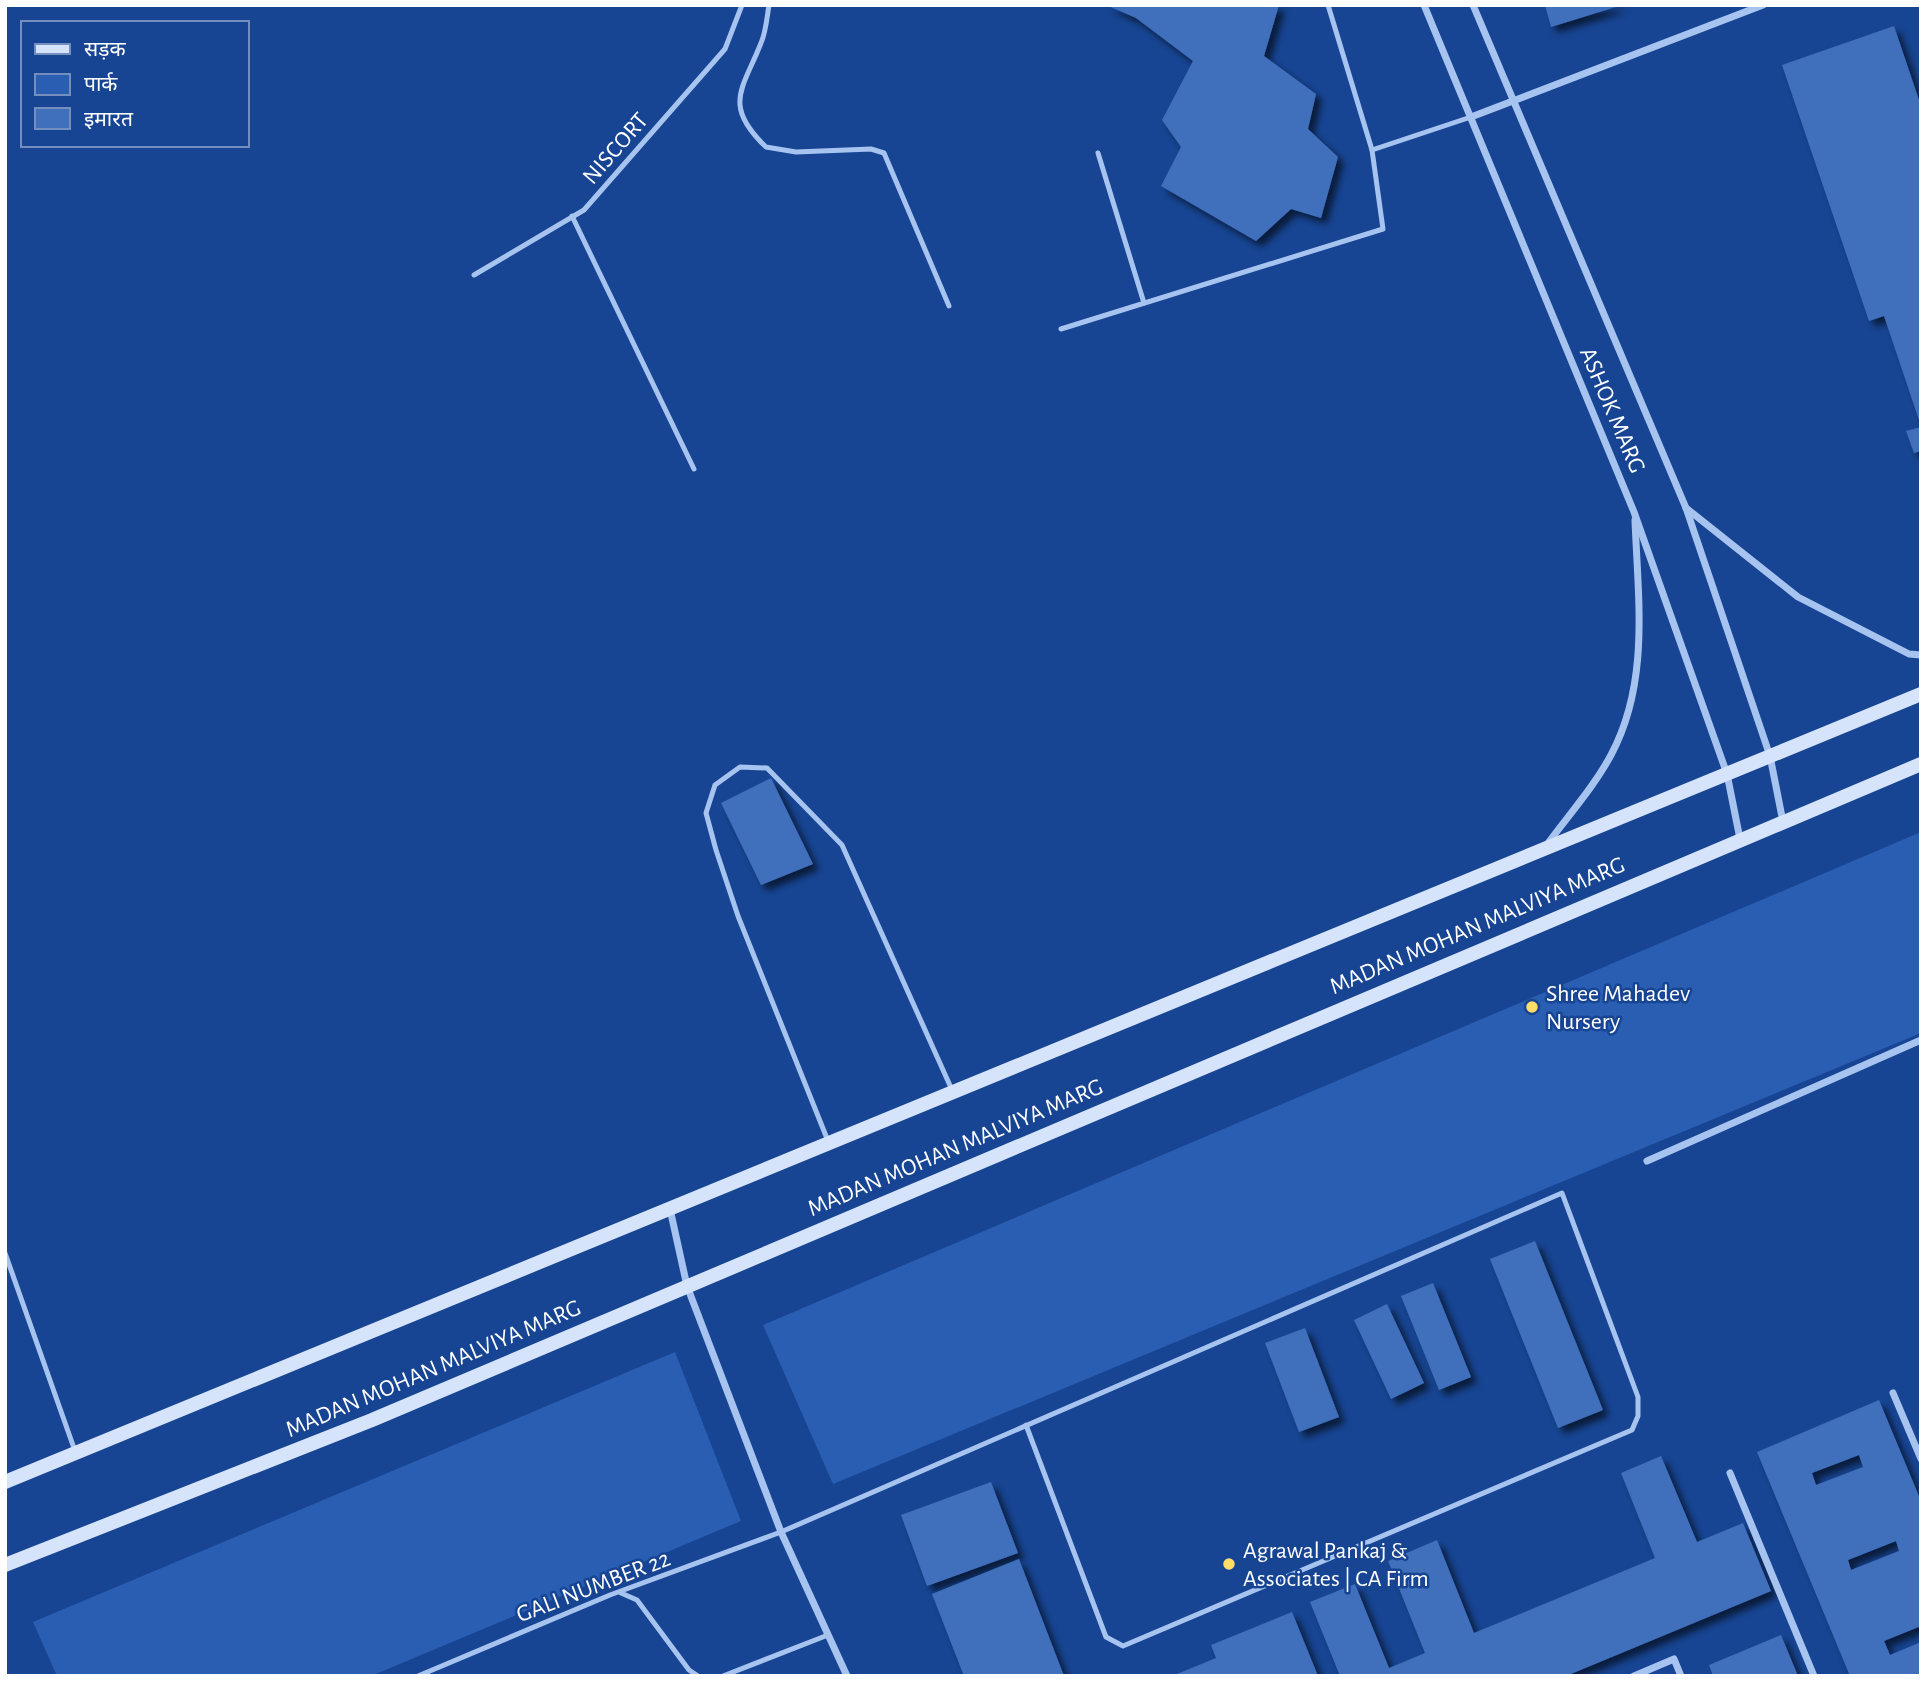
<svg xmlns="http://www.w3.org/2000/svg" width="1926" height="1681" font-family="'Alegreya Sans','Noto Sans Devanagari',sans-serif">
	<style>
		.green { fill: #2a5eb2 }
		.building { fill: #406fbb; fill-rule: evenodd; filter: url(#shadow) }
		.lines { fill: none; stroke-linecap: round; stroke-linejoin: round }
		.lane { stroke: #a7c4f0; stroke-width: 5 }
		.street { stroke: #a7c4f0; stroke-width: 7 }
		.secondary { stroke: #d5e3fb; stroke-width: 14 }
		.poi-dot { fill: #ffdd67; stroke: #174593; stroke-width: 2.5 }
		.labels { text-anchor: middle; stroke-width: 5; stroke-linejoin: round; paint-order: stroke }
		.street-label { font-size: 24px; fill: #fff; stroke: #174593 }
		.poi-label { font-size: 24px; fill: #fff; stroke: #174593; text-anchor: start }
	</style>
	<defs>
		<filter id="shadow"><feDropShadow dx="6" dy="6" stdDeviation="3.5" flood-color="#0009"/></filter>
	</defs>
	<rect width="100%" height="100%" fill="#174593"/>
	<g class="green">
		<polygon points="1921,832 1921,1033 833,1484 763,1325"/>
		<polygon points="675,1352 741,1521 371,1676 57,1676 33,1622"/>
	</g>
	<g class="building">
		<polygon points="1106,5 1279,5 1264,56 1316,94 1308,129 1338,157 1321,218 1291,209 1256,241 1161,186 1181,147 1162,120 1193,61 1136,18"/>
		<polygon points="1545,5 1619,5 1619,6 1551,27"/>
		<polygon points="1894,26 1921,106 1920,423 1884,316 1869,321 1782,65"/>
		<polygon points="1921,427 1921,451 1914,453 1906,431"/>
		<polygon points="771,778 813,864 761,885 721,803"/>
		<polygon points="1535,1241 1603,1410 1558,1428 1490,1259"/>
		<polygon points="1433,1283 1471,1377 1439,1390 1401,1296"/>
		<polygon points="1387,1304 1424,1383 1391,1399 1354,1320"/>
		<polygon points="1305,1328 1339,1417 1299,1432 1265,1343"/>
		<path d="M1879 1400 1921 1501V1626L1884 1641 1890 1655 1921 1642V1676H1850L1757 1452ZM1859 1455 1863 1467 1816 1485 1812 1473ZM1896 1541 1899 1551 1851 1570 1848 1560Z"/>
		<polygon points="1661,1456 1697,1542 1743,1523 1771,1591 1566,1676 1340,1676 1310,1602 1355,1584 1389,1668 1425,1653 1388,1561 1437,1540 1474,1633 1655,1558 1621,1473"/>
		<polygon points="991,1482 1018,1553 927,1586 901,1515"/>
		<polygon points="1019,1559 1064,1676 964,1676 932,1594"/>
		<polygon points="1292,1612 1318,1676 1172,1676 1216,1658 1211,1645"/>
		<polygon points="1781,1635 1798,1676 1713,1676 1709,1665"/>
	</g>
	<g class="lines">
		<g class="lane">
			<path d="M769 5C767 17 766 32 761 43 743 89 722 105 766 147L796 152 871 149 884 153 949 306"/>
			<polyline points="1328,5 1372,150 1471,117"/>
			<polyline points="1098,153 1144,303"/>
			<polyline points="572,216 694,469"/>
			<polyline points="474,275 584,210 725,49 742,5"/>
			<polyline points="1061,329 1383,229 1372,150"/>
			<polyline points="828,1141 738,916 716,850 706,813 715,785 740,767 767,768 842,845 952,1090"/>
			<polyline points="5,1253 75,1451"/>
			<polyline points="621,1593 637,1600 689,1670 698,1676"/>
			<polyline points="418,1676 610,1595 781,1532 1562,1193 1638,1397 1638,1416 1632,1430 1123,1646 1106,1637 1026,1425"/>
			<polyline points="723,1676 828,1635"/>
		</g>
		<g class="street">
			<polyline points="1424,5 1634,512 1727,774 1740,839"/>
			<polyline points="1473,5 1686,508 1770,756 1783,822"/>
			<polyline points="1471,117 1763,5"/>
			<polyline points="1686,508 1798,597 1909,654 1921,655"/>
			<path d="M1546 846C1567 817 1594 787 1611 755 1650 682 1638 600 1635 520"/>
			<polyline points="1647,1161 1921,1040"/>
			<polyline points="670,1209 687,1286 781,1532 847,1676"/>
			<polyline points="1893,1393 1921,1459"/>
			<polyline points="1730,1473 1814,1676"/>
			<polyline points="1634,1676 1674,1659 1681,1676"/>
		</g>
		<g class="secondary">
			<polyline points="5,1482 1921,694"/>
			<polyline points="5,1565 372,1420 1921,764"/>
		</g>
	</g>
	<g class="poi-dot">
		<circle cx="1532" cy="1007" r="7"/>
		<circle cx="1229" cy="1564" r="7"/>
	</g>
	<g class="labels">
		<g class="street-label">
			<text transform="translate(615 148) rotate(-49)" y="8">NISCORT</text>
			<text transform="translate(1613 410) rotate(67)" y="8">ASHOK MARG</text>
			<text transform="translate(1477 925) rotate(-23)" y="8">MADAN MOHAN MALVIYA MARG</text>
			<text transform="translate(955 1147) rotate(-23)" y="8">MADAN MOHAN MALVIYA MARG</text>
			<text transform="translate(433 1368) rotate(-23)" y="8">MADAN MOHAN MALVIYA MARG</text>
			<text transform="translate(593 1586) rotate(-21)" y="8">GALI NUMBER 22</text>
		</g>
		<g class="poi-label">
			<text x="1546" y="1001">Shree Mahadev<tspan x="1546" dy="28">Nursery</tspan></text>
			<text x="1243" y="1558">Agrawal Pankaj &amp;<tspan x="1243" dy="28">Associates | CA Firm</tspan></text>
		</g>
	</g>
	<rect width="1926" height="1681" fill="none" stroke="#ffffff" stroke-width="14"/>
	<rect x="21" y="21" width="228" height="126" fill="#174593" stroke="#748fbe" stroke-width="2"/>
	<rect x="35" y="44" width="35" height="10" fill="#d5e3fb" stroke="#748fbe" stroke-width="2"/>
	<text x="84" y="56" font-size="21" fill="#ffffff">सड़क</text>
	<rect x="35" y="74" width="35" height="21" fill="#2a5eb2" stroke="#748fbe" stroke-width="2"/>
	<text x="84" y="91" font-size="21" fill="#ffffff">पार्क</text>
	<rect x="35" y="108" width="35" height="21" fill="#406fbb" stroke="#748fbe" stroke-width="2"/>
	<text x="84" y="126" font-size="21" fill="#ffffff">इमारत</text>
</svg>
